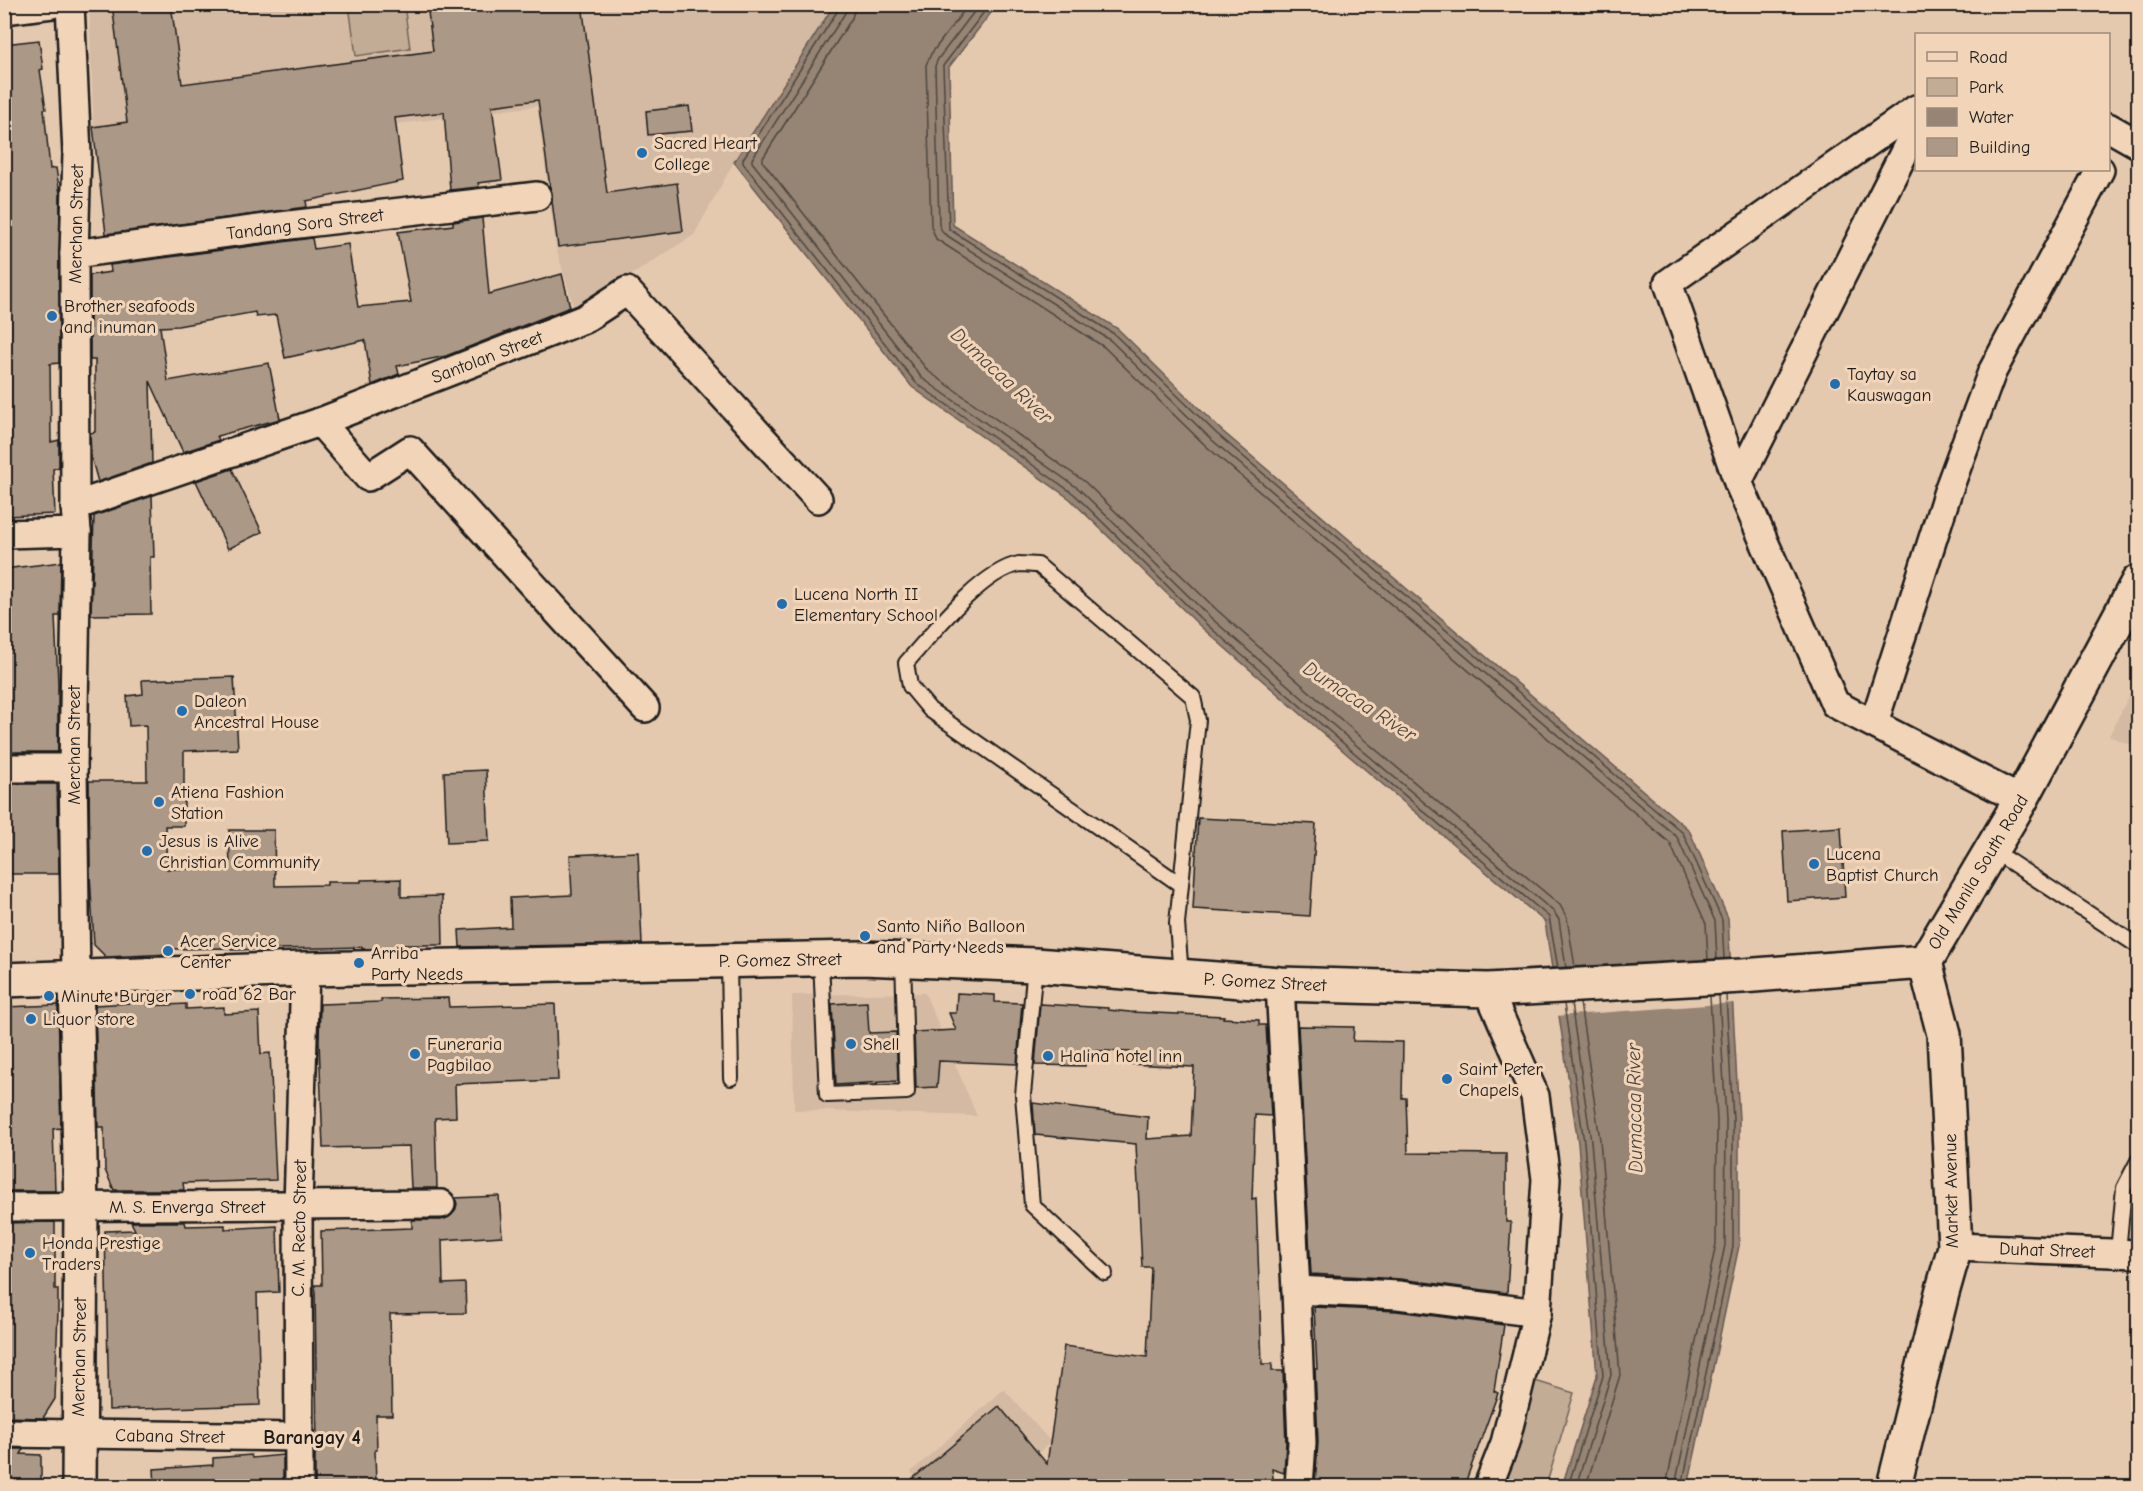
<svg xmlns="http://www.w3.org/2000/svg" width="2143" height="1491" font-family="'Comic Neue',sans-serif">
	<style>
		.built { fill: #d4baa3 }
		.green { fill: #c3ac96; stroke: #706459; stroke-width: 1.5 }
		.water { fill: #968474; stroke: #655a51; stroke-width: 1.5 }
		.pier { fill: #e5c9af }
		.lines { fill: none; stroke-linecap: round; stroke-linejoin: round }
		.shore { stroke: #4d463f; stroke-width: 1.5 }
		.building { fill: #ac9886; stroke: #1c1c1c; stroke-width: 1.5 }
		.service-casing { stroke: #1c1c1c; stroke-width: 18 }
		.minor-casing { stroke: #1c1c1c; stroke-width: 32 }
		.tertiary-casing { stroke: #1c1c1c; stroke-width: 38 }
		.secondary-casing { stroke: #1c1c1c; stroke-width: 38 }
		.primary-casing { stroke: #1c1c1c; stroke-width: 38 }
		.service { stroke: #f2d4b8; stroke-width: 14 }
		.minor { stroke: #f2d4b8; stroke-width: 27 }
		.tertiary { stroke: #f2d4b8; stroke-width: 33 }
		.secondary { stroke: #f2d4b8; stroke-width: 33 }
		.primary { stroke: #f2d4b8; stroke-width: 33 }
		.poi-dot { fill: #1f6fb2; stroke: #f2d4b8; stroke-width: 2 }
		.labels { text-anchor: middle; stroke-width: 6; stroke-linejoin: round; paint-order: stroke }
		.poi-label { font-size: 18px; fill: #1c1c1c; stroke: #f2d4b8; text-anchor: start }
		.street-label { font-size: 18px; fill: #1c1c1c; stroke: #f2d4b8 }
		.water-label { font-size: 20px; font-style: italic; fill: #4d463f; stroke: #f2d4b8 }
		.neighbourhood-label { font-size: 20px; font-weight: bold; fill: #1c1c1c; stroke: #f2d4b8 }
	</style>
	<rect width="100%" height="100%" fill="#e5c9af"/>
	<filter id="ink" filterUnits="userSpaceOnUse"><feTurbulence type="fractalNoise" baseFrequency=".0167" numOctaves="2"/><feDisplacementMap in="SourceGraphic" scale="12" xChannelSelector="R" yChannelSelector="G"/><feConvolveMatrix kernelMatrix="1 2 1 2 8 2 1 2 1" color-interpolation-filters="sRGB"/></filter>
	<g filter="url(#ink)">
		<g class="built">
			<polygon points="89,5 834,5 734,162 694,235 575,311 556,248 537,106 95,163"/>
			<polygon points="2138,677 2138,748 2109,736"/>
			<polygon points="925,993 977,1116 794,1110 792,995"/>
			<polygon points="1004,1389 1051,1442 1001,1486 924,1486 911,1472"/>
		</g>
		<g class="green">
			<polygon points="349,5 404,5 410,48 356,56"/>
			<polygon points="1532,1380 1574,1393 1546,1486 1499,1486"/>
		</g>
		<polygon class="water" points="834,5 997,5 949,67 953,225 1118,329 1221,430 1689,830 1728,918 1739,1120 1739,1246 1688,1486 1562,1486 1597,1376 1578,1143 1545,922 1348,755 1201,627 1070,499 912,387 734,162"/>
		<polygon class="pier" points="1734,966 1734,1003 1556,1016 1555,987"/>
		<g class="lines">
			<g class="shore">
				<polyline points="839,4 838,10 743,159 743,163 916,383 1074,494 1205,623 1351,750 1549,917 1558,968"/>
				<polyline points="847,4 845,13 752,159 752,162 922,378 1079,489 1210,617 1356,745 1554,912 1559,920 1566,968"/>
				<polyline points="856,4 852,18 763,158 763,162 928,371 1085,482 1217,610 1362,738 1560,905 1567,918 1575,967"/>
				<polyline points="969,4 931,54 926,65 931,226 936,239 1104,347 1206,446 1670,843 1706,924 1708,960"/>
				<polyline points="980,4 938,59 935,66 939,225 943,233 1110,340 1212,440 1677,837 1715,921 1717,959"/>
				<polyline points="990,4 943,66 949,229 1114,334 1217,434 1683,833 1722,920 1724,959"/>
				<polyline points="1571,1003 1591,1141 1611,1375 1576,1486"/>
				<polyline points="1580,1003 1600,1140 1620,1375 1586,1486"/>
				<polyline points="1564,1004 1584,1142 1603,1376 1568,1486"/>
				<polyline points="1666,1486 1716,1244 1717,1120 1710,996"/>
				<polyline points="1675,1486 1725,1245 1726,1120 1719,995"/>
				<polyline points="1682,1486 1733,1246 1733,1120 1726,995"/>
			</g>
		</g>
		<g class="building">
			<polygon points="112,4 171,4 182,84 433,51 427,4 582,4 607,193 677,183 683,231 558,247 552,201 552,194 550,187 538,100 492,106 502,180 478,183 479,187 450,190 444,112 395,118 403,181 306,201 307,207 106,234 93,127 127,122"/>
			<polygon points="39,40 43,69 40,70 46,109 44,109 50,169 56,168 60,194 59,363 50,364 51,442 59,440 59,467 53,469 55,514 4,516 4,44"/>
			<polygon points="689,106 692,131 648,135 646,111"/>
			<polygon points="482,218 489,294 562,274 570,307 446,356 397,366 399,374 372,385 365,340 285,358 276,315 256,317 255,312 178,326 160,327 168,381 269,363 280,419 217,436 219,440 183,452 150,381 152,463 98,482 91,457 90,433 95,432 95,360 90,360 90,275 111,272 110,265 312,238 314,249 348,244 358,307 411,302 398,232 453,225 453,222"/>
			<polygon points="232,469 262,532 228,549 196,481"/>
			<polygon points="152,496 154,557 150,557 151,614 91,615 94,516"/>
			<polygon points="61,562 60,616 55,616 58,683 58,752 4,752 4,569"/>
			<polygon points="234,677 238,749 184,751 184,826 165,826 167,869 230,868 229,830 274,830 275,886 327,885 327,882 361,882 361,880 401,879 401,897 442,896 443,945 402,945 402,948 362,949 362,947 231,950 231,948 171,949 171,954 106,957 94,945 90,874 89,781 147,781 146,725 129,726 127,696 143,694 142,680"/>
			<polygon points="486,770 489,841 447,843 444,772"/>
			<polygon points="4,784 57,784 59,874 4,874"/>
			<polygon points="1198,818 1316,824 1310,916 1193,909"/>
			<polygon points="1841,827 1845,897 1787,901 1783,831"/>
			<polygon points="638,852 642,944 460,947 459,930 511,927 510,898 572,895 570,855"/>
			<polygon points="957,993 995,995 995,1002 1022,1003 1017,1064 939,1061 937,1087 916,1088 914,1032 956,1030 949,1013 956,1013"/>
			<polygon points="448,998 449,1007 555,1004 558,1080 455,1084 456,1117 435,1118 437,1188 411,1188 409,1146 323,1148 319,1041 320,1004 381,1002 381,999"/>
			<polygon points="148,1002 148,1006 186,1004 186,1009 224,1007 224,1014 259,1012 261,1054 270,1053 276,1180 183,1183 184,1190 114,1190 105,1170 104,1127 98,1127 95,1005"/>
			<polygon points="867,1002 869,1033 896,1032 898,1081 836,1085 832,1004"/>
			<polygon points="1040,1004 1108,1008 1108,1010 1130,1012 1224,1016 1223,1018 1259,1020 1259,1025 1266,1025 1271,1116 1255,1115 1252,1199 1256,1198 1262,1364 1272,1364 1272,1371 1283,1371 1286,1443 1284,1473 1272,1469 1274,1486 904,1486 999,1406 1047,1464 1064,1346 1147,1357 1151,1267 1142,1267 1136,1144 1035,1135 1033,1103 1148,1117 1147,1139 1191,1136 1194,1067 1129,1064 1130,1052 1085,1050 1085,1066 1035,1065"/>
			<polygon points="58,1005 61,1128 53,1129 55,1191 4,1191 4,1007"/>
			<polygon points="1298,1026 1354,1027 1353,1041 1403,1042 1402,1098 1406,1098 1408,1153 1506,1154 1506,1222 1511,1222 1507,1293 1400,1279 1311,1274"/>
			<polygon points="499,1196 502,1236 442,1240 443,1284 465,1283 466,1313 390,1314 392,1415 376,1415 377,1450 375,1450 376,1485 315,1486 315,1453 317,1453 315,1285 322,1285 321,1231 412,1228 412,1220 441,1220 449,1217 455,1211 457,1204 455,1198"/>
			<polygon points="55,1222 55,1289 58,1289 58,1310 55,1399 43,1418 4,1417 4,1223"/>
			<polygon points="131,1222 185,1222 186,1226 225,1225 225,1229 277,1226 279,1292 257,1293 260,1405 109,1410 105,1231 135,1230"/>
			<polygon points="1314,1307 1397,1311 1504,1325 1494,1391 1498,1393 1464,1486 1321,1486 1315,1484 1318,1442 1315,1369 1317,1369"/>
			<polygon points="4,1449 24,1449 21,1454 41,1455 41,1486 4,1486"/>
			<polygon points="251,1455 252,1458 283,1455 283,1486 155,1486 154,1469 213,1465 213,1458"/>
		</g>
		<g class="lines">
			<g class="service-casing">
				<g id="service">
					<polyline points="1992,850 2138,946"/>
					<polyline points="821,960 827,1095 907,1092 903,959"/>
					<polyline points="729,962 731,1078"/>
					<polyline points="1035,965 1023,1095 1032,1205 1105,1273"/>
					<path d="M1181 977 1177 923 1198 720 1193 697 1038 565C1032 565 1025 564 1019 564 981 571 931 635 906 663L910 686 930 710 1181 885"/>
					<polyline points="2118,1252 2124,1188 2138,1161"/>
				</g>
			</g>
			<g class="minor-casing">
				<g id="minor">
					<polyline points="70,4 77,154 74,254 75,506 77,532 73,768 76,979"/>
					<polyline points="4,10 52,4"/>
					<polyline points="1916,109 1668,283 1738,482 1835,704 2021,800"/>
					<polyline points="2108,127 2138,144"/>
					<polyline points="74,254 281,226 537,196"/>
					<polyline points="320,422 368,477 410,450 645,708"/>
					<polyline points="1738,482 1916,129"/>
					<polyline points="75,506 320,422 541,336 584,319 627,291 818,499"/>
					<polyline points="4,534 77,532"/>
					<polyline points="1874,723 1948,491 1992,372 2100,170"/>
					<polyline points="4,768 73,768"/>
					<polyline points="1280,984 1296,1290 1302,1443 1299,1486"/>
					<polyline points="1488,990 1535,1096 1546,1179 1537,1313 1505,1443 1488,1486"/>
					<polyline points="4,1207 441,1204"/>
					<polyline points="1955,1247 2138,1254"/>
					<polyline points="1296,1290 1398,1295 1537,1313"/>
					<polyline points="4,1433 299,1437"/>
					<polyline points="299,1486 298,1206 305,969"/>
				</g>
			</g>
			<g class="tertiary-casing">
				<polyline id="tertiary" points="1894,1486 1942,1293 1955,1247 1944,1034 1925,962"/>
			</g>
			<g class="secondary-casing">
				<polyline id="secondary" points="76,979 81,1208 79,1486"/>
			</g>
			<g class="primary-casing">
				<polyline id="primary" points="4,980 305,969 862,958 1035,965 1280,984 1488,990 1742,976 1925,962 2021,800 2138,582"/>
			</g>
			<use href="#service" class="service"/>
			<use href="#minor" class="minor"/>
			<use href="#tertiary" class="tertiary"/>
			<use href="#secondary" class="secondary"/>
			<use href="#primary" class="primary"/>
		</g>
	</g>
	<g class="poi-dot">
		<circle cx="642" cy="153" r="6"/>
		<circle cx="52" cy="316" r="6"/>
		<circle cx="1835" cy="384" r="6"/>
		<circle cx="782" cy="604" r="6"/>
		<circle cx="182" cy="711" r="6"/>
		<circle cx="159" cy="802" r="6"/>
		<circle cx="147" cy="851" r="6"/>
		<circle cx="1814" cy="864" r="6"/>
		<circle cx="865" cy="936" r="6"/>
		<circle cx="168" cy="951" r="6"/>
		<circle cx="359" cy="963" r="6"/>
		<circle cx="190" cy="994" r="6"/>
		<circle cx="49" cy="996" r="6"/>
		<circle cx="31" cy="1019" r="6"/>
		<circle cx="851" cy="1044" r="6"/>
		<circle cx="415" cy="1054" r="6"/>
		<circle cx="1048" cy="1056" r="6"/>
		<circle cx="1447" cy="1079" r="6"/>
		<circle cx="30" cy="1253" r="6"/>
	</g>
	<g class="labels">
		<g class="poi-label">
			<text x="654" y="149">Sacred Heart<tspan x="654" dy="21">College</tspan></text>
			<text x="64" y="312">Brother seafoods<tspan x="64" dy="21">and inuman</tspan></text>
			<text x="1847" y="380">Taytay sa<tspan x="1847" dy="21">Kauswagan</tspan></text>
			<text x="794" y="600">Lucena North II<tspan x="794" dy="21">Elementary School</tspan></text>
			<text x="194" y="707">Daleon<tspan x="194" dy="21">Ancestral House</tspan></text>
			<text x="171" y="798">Atiena Fashion<tspan x="171" dy="21">Station</tspan></text>
			<text x="159" y="847">Jesus is Alive<tspan x="159" dy="21">Christian Community</tspan></text>
			<text x="1826" y="860">Lucena<tspan x="1826" dy="21">Baptist Church</tspan></text>
			<text x="877" y="932">Santo Niño Balloon<tspan x="877" dy="21">and Party Needs</tspan></text>
			<text x="180" y="947">Acer Service<tspan x="180" dy="21">Center</tspan></text>
			<text x="371" y="959">Arriba<tspan x="371" dy="21">Party Needs</tspan></text>
			<text x="202" y="1000">road 62 Bar</text>
			<text x="61" y="1002">Minute Burger</text>
			<text x="43" y="1025">Liquor store</text>
			<text x="427" y="1050">Funeraria<tspan x="427" dy="21">Pagbilao</tspan></text>
			<text x="863" y="1050">Shell</text>
			<text x="1060" y="1062">Halina hotel inn</text>
			<text x="1459" y="1075">Saint Peter<tspan x="1459" dy="21">Chapels</tspan></text>
			<text x="42" y="1249">Honda Prestige<tspan x="42" dy="21">Traders</tspan></text>
		</g>
		<g class="street-label">
			<text transform="translate(76 224) rotate(-89)" y="6">Merchan Street</text>
			<text transform="translate(305 224) rotate(-7)" y="6">Tandang Sora Street</text>
			<text transform="translate(487 357) rotate(-21)" y="6">Santolan Street</text>
			<text transform="translate(74 745) rotate(-90)" y="6">Merchan Street</text>
			<text transform="translate(1978 872) rotate(-59)" y="6">Old Manila South Road</text>
			<text transform="translate(780 960) rotate(-1)" y="6">P. Gomez Street</text>
			<text transform="translate(1265 982) rotate(3)" y="6">P. Gomez Street</text>
			<text transform="translate(1951 1191) rotate(-91)" y="6">Market Avenue</text>
			<text x="187" y="1213">M. S. Enverga Street</text>
			<text transform="translate(299 1228) rotate(-89)" y="6">C. M. Recto Street</text>
			<text transform="translate(2047 1250) rotate(2)" y="6">Duhat Street</text>
			<text transform="translate(79 1357) rotate(-89)" y="6">Merchan Street</text>
			<text transform="translate(170 1436) rotate(1)" y="6">Cabana Street</text>
		</g>
		<g class="water-label">
			<text transform="translate(1002 375) rotate(43)" y="7">Dumacaa River</text>
			<text transform="translate(1360 701) rotate(33)" y="7">Dumacaa River</text>
			<text transform="translate(1634 1108) rotate(-91)" y="7">Dumacaa River</text>
		</g>
		<g class="neighbourhood-label">
			<text x="312" y="1444">Barangay 4</text>
		</g>
	</g>
	<rect width="2143" height="1491" fill="none" stroke="#f2d4b8" stroke-width="24"/>
	<rect x="12" y="12" width="2119" height="1467" fill="none" stroke="#1c1c1c" stroke-width="2" filter="url(#ink)"/>
	<rect x="1915" y="33" width="195" height="138" fill="#f2d4b8" stroke="#9c8a7a" stroke-width="1.5"/>
	<rect x="1927" y="52" width="30" height="9" fill="#f2d4b8" stroke="#9c8a7a" stroke-width="1.5"/>
	<text x="1969" y="63" font-size="18" fill="#1c1c1c">Road</text>
	<rect x="1927" y="78" width="30" height="18" fill="#c3ac96" stroke="#9c8a7a" stroke-width="1.5"/>
	<text x="1969" y="93" font-size="18" fill="#1c1c1c">Park</text>
	<rect x="1927" y="108" width="30" height="18" fill="#968474" stroke="#9c8a7a" stroke-width="1.5"/>
	<text x="1969" y="123" font-size="18" fill="#1c1c1c">Water</text>
	<rect x="1927" y="138" width="30" height="18" fill="#ac9886" stroke="#9c8a7a" stroke-width="1.5"/>
	<text x="1969" y="153" font-size="18" fill="#1c1c1c">Building</text>
</svg>
